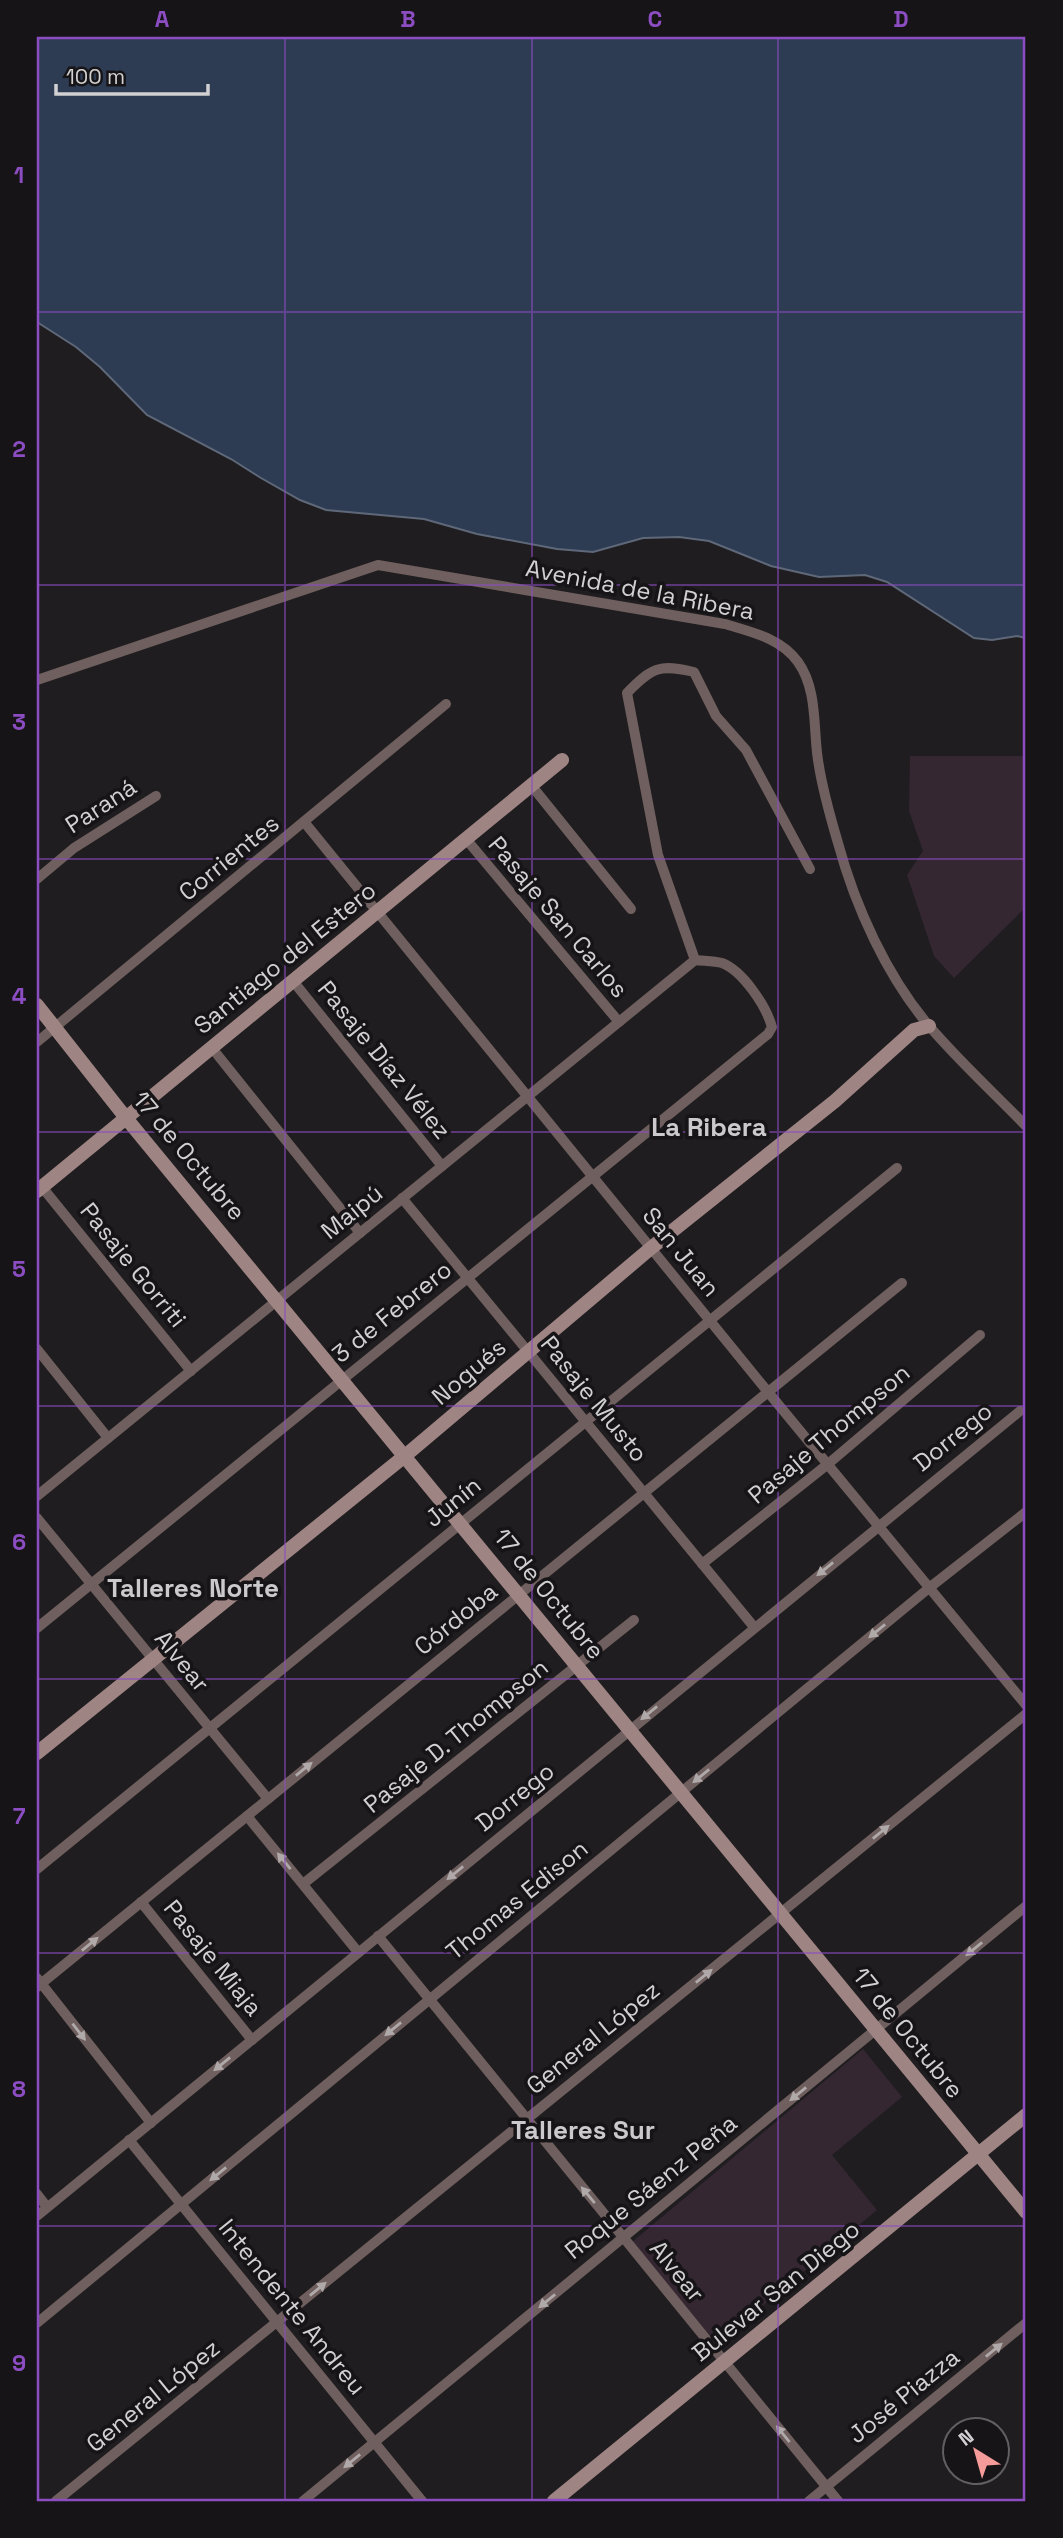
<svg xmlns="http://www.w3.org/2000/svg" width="1063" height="2538" font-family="'Space Grotesk',sans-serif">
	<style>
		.green { fill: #342732 }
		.water { fill: #2d3b53; stroke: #5e6879; stroke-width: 2 }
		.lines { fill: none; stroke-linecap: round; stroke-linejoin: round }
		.street { stroke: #6f5f5e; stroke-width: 10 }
		.secondary { stroke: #9e8483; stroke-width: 14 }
		.oneway { fill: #afa9a9 }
		.grid { fill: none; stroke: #8c4dc3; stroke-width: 2; stroke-opacity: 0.55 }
		.labels { text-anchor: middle; stroke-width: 7; stroke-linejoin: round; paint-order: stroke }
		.street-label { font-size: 24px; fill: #d2d1d2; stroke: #161416 }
		.neighbourhood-label { font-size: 26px; font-weight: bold; fill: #cbc9cb; stroke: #161416 }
		.neatline { fill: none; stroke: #8c4dc3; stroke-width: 2.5 }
		.grid-label { font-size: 23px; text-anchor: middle; font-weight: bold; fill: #8c4dc3 }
	</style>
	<rect width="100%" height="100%" fill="#1f1d1f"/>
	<g class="green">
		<polygon points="910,756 1026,756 1026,907 954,978 934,956 907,875 923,851 909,811"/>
		<polygon points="863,2049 902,2097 832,2155 877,2210 717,2344 632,2242"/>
	</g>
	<polygon class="water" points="37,37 1026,37 1026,638 1017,636 992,640 974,638 887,582 865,575 819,577 771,566 709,541 679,537 643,538 593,552 557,549 477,534 424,519 326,510 300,500 261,478 231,459 147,415 100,367 76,347 37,322"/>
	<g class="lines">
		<g class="street">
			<path d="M37 680 378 565 725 624C751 632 781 638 798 662 818 690 813 729 818 760 822 788 830 816 838 843 855 906 887 977 930 1027 960 1062 994 1093 1026 1126"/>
			<polyline points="531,785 631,909"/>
			<polyline points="305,823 768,1392 1026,1705"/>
			<polyline points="466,839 619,1022"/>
			<polyline points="37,879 74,848 156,796"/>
			<path d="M695 960 658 855 627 693C652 667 660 664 694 672L716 716 746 750 810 869"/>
			<polyline points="293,981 442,1166"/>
			<polyline points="37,1042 446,704"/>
			<polyline points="212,1048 360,1233"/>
			<polyline points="42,1187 191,1371"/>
			<polyline points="402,1198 754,1627"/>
			<polyline points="37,1349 108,1438"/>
			<polyline points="37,1496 695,960"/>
			<polyline points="37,1518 268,1799"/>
			<polyline points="702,1564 828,1464 980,1335"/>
			<path d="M37 1628 768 1034 772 1027C766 1006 743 971 722 963 714 961 703 961 695 960"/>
			<polyline points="247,1816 358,1952"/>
			<polyline points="37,1869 897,1168"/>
			<polyline points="303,1884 634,1620"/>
			<polyline points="141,1902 252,2040"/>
			<polyline points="378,1936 838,2501"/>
			<polyline points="37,1978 151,2123"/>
			<polyline points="37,1987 902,1283"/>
			<polyline points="129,2140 422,2501"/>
			<polyline points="37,2194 47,2207"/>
			<polyline points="37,2216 1020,1411"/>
			<polyline points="37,2323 929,1588 1026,1512"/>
			<polyline points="56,2501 1026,1714"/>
			<polyline points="303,2501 1026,1906"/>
			<polyline points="809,2501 1026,2323"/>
		</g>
		<g class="secondary">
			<polyline points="37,1005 126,1118 1026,2212"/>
			<polyline points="37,1191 562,760"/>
			<polyline points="37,1753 406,1455 651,1248 835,1101 914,1030 929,1026"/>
			<polyline points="554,2501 1026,2115"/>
		</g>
	</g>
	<defs><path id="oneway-solid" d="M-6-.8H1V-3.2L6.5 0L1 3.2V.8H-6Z" transform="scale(1.75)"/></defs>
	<g class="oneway">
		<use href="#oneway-solid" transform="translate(825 1569) rotate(141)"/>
		<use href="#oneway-solid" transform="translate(877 1631) rotate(141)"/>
		<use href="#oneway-solid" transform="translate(649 1713) rotate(141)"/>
		<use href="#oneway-solid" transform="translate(304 1769) rotate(-39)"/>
		<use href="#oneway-solid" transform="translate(701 1776) rotate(141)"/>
		<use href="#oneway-solid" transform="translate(881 1832) rotate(-39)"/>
		<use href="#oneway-solid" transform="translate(284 1861) rotate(-129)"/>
		<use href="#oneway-solid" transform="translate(455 1873) rotate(141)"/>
		<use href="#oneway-solid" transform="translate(90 1944) rotate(-39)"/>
		<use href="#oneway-solid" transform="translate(974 1949) rotate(141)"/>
		<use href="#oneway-solid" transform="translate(704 1976) rotate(-39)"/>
		<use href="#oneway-solid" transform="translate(393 2029) rotate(141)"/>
		<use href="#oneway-solid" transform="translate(79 2032) rotate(52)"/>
		<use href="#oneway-solid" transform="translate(222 2064) rotate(141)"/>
		<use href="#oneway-solid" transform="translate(798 2094) rotate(141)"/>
		<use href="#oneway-solid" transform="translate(218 2174) rotate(141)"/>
		<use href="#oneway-solid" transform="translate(588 2195) rotate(-130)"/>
		<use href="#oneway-solid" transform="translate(318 2289) rotate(-39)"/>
		<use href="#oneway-solid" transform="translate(547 2301) rotate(141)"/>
		<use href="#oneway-solid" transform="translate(994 2350) rotate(-39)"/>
		<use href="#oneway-solid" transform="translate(783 2434) rotate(-129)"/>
		<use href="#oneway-solid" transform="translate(352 2461) rotate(141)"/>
	</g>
	<path class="grid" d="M285 37V2501M532 37V2501M778 37V2501M37 312H1026M37 585H1026M37 859H1026M37 1132H1026M37 1406H1026M37 1679H1026M37 1953H1026M37 2226H1026"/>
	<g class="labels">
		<g class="street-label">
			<text transform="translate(640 590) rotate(11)" y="8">Avenida de la Ribera</text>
			<text transform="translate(101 806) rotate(-33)" y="8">Paraná</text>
			<text transform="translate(229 858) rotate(-39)" y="8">Corrientes</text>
			<text transform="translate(558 917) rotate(50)" y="8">Pasaje San Carlos</text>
			<text transform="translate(285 958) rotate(-39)" y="8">Santiago del Estero</text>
			<text transform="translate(384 1060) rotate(51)" y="8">Pasaje Díaz Vélez</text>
			<text transform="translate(189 1156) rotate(50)" y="8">17 de Octubre</text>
			<text transform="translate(352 1212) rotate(-39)" y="8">Maipú</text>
			<text transform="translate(681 1252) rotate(51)" y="8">San Juan</text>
			<text transform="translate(133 1265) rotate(51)" y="8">Pasaje Gorriti</text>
			<text transform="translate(392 1312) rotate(-39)" y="8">3 de Febrero</text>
			<text transform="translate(469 1372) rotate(-40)" y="8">Nogués</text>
			<text transform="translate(594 1399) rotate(51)" y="8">Pasaje Musto</text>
			<text transform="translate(829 1434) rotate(-40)" y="8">Pasaje Thompson</text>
			<text transform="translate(953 1437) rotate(-39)" y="8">Dorrego</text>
			<text transform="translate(453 1502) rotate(-39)" y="8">Junín</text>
			<text transform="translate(549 1594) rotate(51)" y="8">17 de Octubre</text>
			<text transform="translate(456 1619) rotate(-39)" y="8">Córdoba</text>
			<text transform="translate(182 1661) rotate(51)" y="8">Alvear</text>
			<text transform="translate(456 1736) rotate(-39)" y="8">Pasaje D. Thompson</text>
			<text transform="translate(515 1797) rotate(-39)" y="8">Dorrego</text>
			<text transform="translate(517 1900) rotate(-39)" y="8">Thomas Edison</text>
			<text transform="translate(213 1958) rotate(51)" y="8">Pasaje Miaja</text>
			<text transform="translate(908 2033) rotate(51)" y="8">17 de Octubre</text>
			<text transform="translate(593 2038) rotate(-39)" y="8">General López</text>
			<text transform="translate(651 2187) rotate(-39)" y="8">Roque Sáenz Peña</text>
			<text transform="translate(677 2271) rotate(51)" y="8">Alvear</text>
			<text transform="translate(776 2291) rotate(-39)" y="8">Bulevar San Diego</text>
			<text transform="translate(292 2307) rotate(51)" y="8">Intendente Andreu</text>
			<text transform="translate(153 2396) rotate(-39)" y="8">General López</text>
			<text transform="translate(904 2396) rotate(-39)" y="8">José Piazza</text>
		</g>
		<g class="neighbourhood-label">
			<text x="709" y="1136">La Ribera</text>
			<text x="193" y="1597">Talleres Norte</text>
			<text x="583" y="2139">Talleres Sur</text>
		</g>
	</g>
	<rect width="1063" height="2538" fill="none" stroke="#161416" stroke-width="77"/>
	<g transform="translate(976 2451) rotate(323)"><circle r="33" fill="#161416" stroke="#616061" stroke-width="2"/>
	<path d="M0-5L12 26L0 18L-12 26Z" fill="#f59b99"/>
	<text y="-10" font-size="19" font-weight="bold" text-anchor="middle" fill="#d2d1d2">N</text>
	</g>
	<path d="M56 84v10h152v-10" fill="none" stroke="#d2d1d2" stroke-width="3.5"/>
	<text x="66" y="84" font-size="21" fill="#d2d1d2" stroke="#161416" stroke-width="5" paint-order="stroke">100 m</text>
	<rect x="38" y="38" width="986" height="2462" class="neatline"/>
	<g class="grid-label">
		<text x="162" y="27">A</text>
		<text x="408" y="27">B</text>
		<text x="655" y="27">C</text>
		<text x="901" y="27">D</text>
		<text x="19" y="183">1</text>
		<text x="19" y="457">2</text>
		<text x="19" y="730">3</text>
		<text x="19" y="1004">4</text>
		<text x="19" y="1277">5</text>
		<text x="19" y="1550">6</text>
		<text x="19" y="1824">7</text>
		<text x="19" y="2097">8</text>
		<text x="19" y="2371">9</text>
	</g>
</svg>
